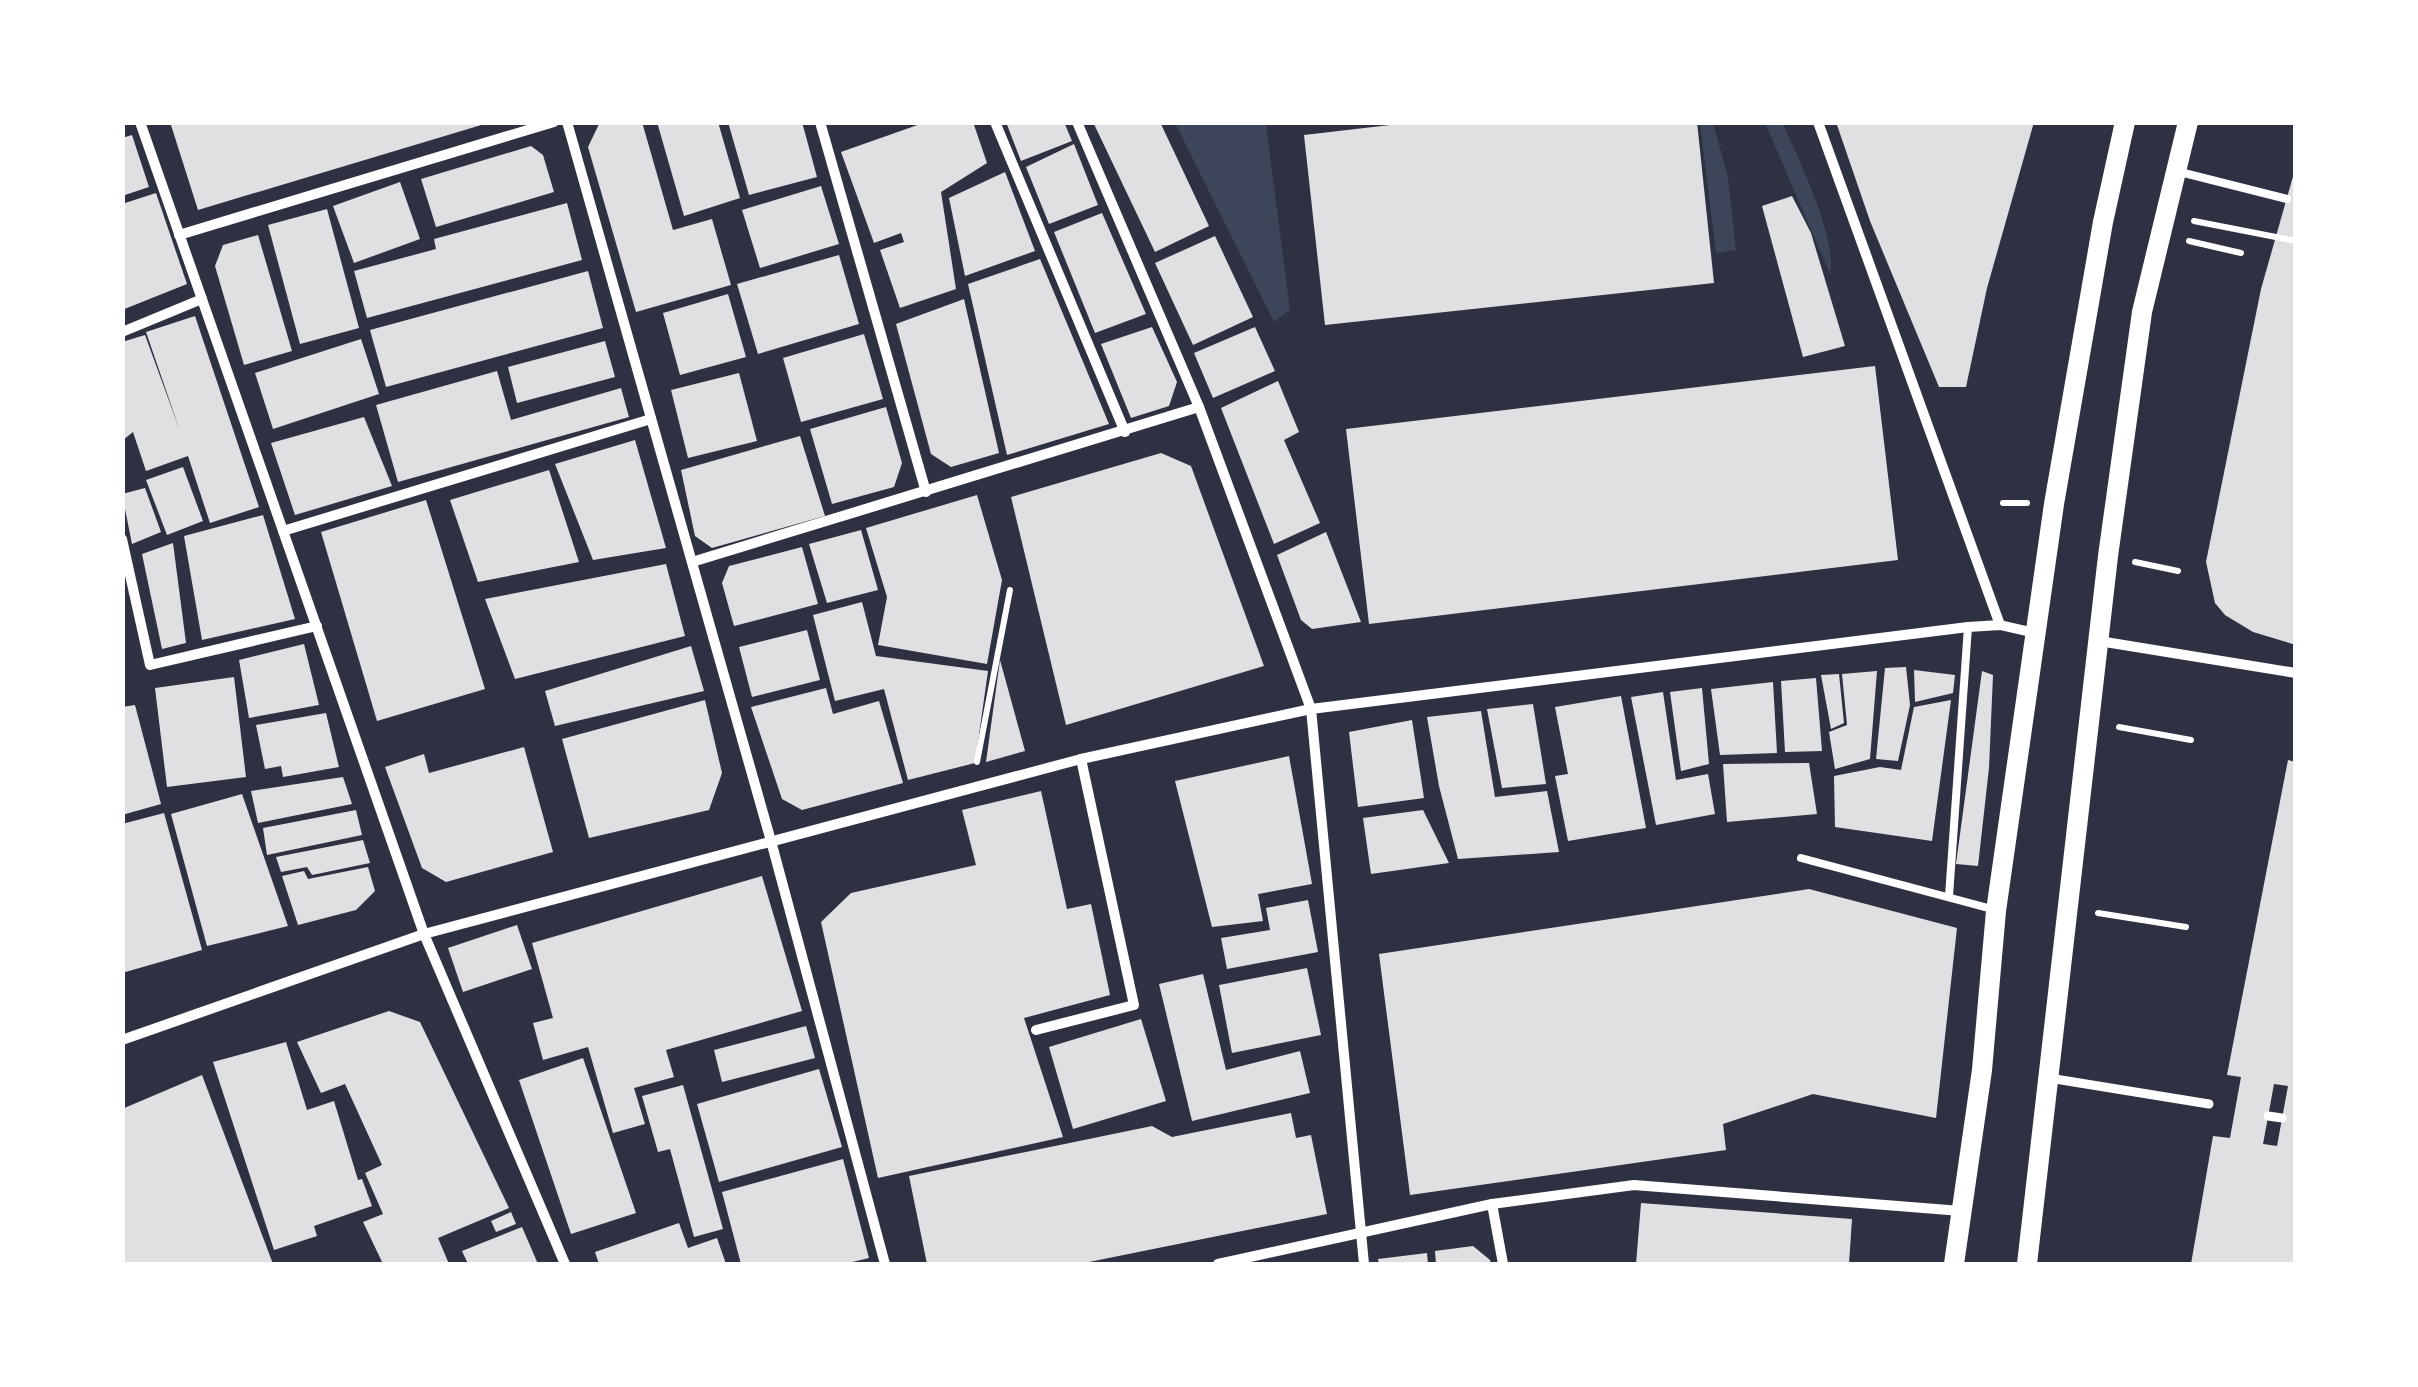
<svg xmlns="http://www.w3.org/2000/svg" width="2418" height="1387" font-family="Helvetica,sans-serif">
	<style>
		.green { fill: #3c4559 }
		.building { fill: #e0e0e3; fill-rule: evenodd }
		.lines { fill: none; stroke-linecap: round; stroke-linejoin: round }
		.path { stroke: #fff; stroke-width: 6 }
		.service { stroke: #fff; stroke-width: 8 }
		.pedestrian { stroke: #fff; stroke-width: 9 }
		.minor { stroke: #fff; stroke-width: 10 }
		.secondary { stroke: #fff; stroke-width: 20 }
	</style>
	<rect width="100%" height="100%" fill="#2d3142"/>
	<g class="green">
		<polygon points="1175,123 1275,123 1266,124 1290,310 1274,322"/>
		<polygon points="1700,123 1713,123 1728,177 1736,250 1716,253"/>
		<path d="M1765 123H1782C1798 155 1838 242 1830 274Z"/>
	</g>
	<g class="building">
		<polygon points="170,122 488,122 488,123 198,210"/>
		<polygon points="600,122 642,122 673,230 712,219 731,285 636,312 588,147"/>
		<polygon points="657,122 718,122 740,198 684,216"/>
		<polygon points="728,122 802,122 817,177 749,195"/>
		<polygon points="926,122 973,122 987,163 941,192 956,289 900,308 880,250 904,242 901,233 874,243 841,152"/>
		<polygon points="1006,122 1064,122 1072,141 1021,161"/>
		<polygon points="1093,122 1160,122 1209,226 1155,252"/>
		<polygon points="1416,122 1697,122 1714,283 1325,325 1304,135"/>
		<polygon points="1836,122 2034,122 1987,288 1966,387 1939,387 1870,221"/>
		<polygon points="132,135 149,187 122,196 122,138"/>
		<polygon points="1074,144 1098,205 1049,224 1026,167"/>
		<polygon points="531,146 543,155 554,192 436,227 421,179"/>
		<polygon points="1005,172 1035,251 965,276 949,198"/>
		<polygon points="2294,173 2296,173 2296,645 2253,632 2225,615 2215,603 2206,562 2261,289"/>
		<polygon points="400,182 420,239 354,263 333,206"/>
		<polygon points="821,186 839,244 760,268 742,210"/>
		<polygon points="156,193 187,284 122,310 122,204"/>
		<polygon points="1792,196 1811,233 1845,346 1803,357 1762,206"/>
		<polygon points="567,203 582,260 367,318 354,271 436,249 434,239"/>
		<polygon points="327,209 359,328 300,344 268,225"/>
		<polygon points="1102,213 1146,314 1095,333 1054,232"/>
		<polygon points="258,235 292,351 244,365 215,266 223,245"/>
		<polygon points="1215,236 1253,317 1193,345 1155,263"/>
		<polygon points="839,255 859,324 758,354 737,284"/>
		<polygon points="1040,259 1109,424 1007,455 968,284"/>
		<polygon points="588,271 603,328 386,387 370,330"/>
		<polygon points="728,294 746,357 680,375 663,313"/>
		<polygon points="964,299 999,453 951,467 931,454 896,324"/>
		<polygon points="195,316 259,507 210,523 188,456 146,471 133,432 123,440 122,436 122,342 145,335 180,431 146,332"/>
		<polygon points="1152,327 1177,382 1169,406 1131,418 1101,344"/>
		<polygon points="1255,327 1275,371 1213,398 1194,353"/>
		<polygon points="864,334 883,399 801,422 783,358"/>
		<polygon points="361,339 379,394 273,429 255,373"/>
		<polygon points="605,341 615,377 517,403 508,367"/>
		<polygon points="1875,366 1898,560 1369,624 1346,429"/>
		<polygon points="497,371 511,420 621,388 629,417 398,482 376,405"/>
		<polygon points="739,373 757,441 688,458 671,390"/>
		<polygon points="1278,381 1299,432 1284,440 1320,523 1274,544 1221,408"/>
		<polygon points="886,407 902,463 894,487 832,504 810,429"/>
		<polygon points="364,417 392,486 295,515 271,443"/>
		<polygon points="800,436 825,516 712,548 695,536 681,470"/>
		<polygon points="635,440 666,548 593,560 555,464"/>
		<polygon points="1161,453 1191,466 1264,666 1066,725 1011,497"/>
		<polygon points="183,467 203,521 167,535 146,480"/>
		<polygon points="549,470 579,562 478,582 450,500"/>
		<polygon points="145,488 161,532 132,544 122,494"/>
		<polygon points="977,495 1002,580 987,664 878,645 887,597 866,528"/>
		<polygon points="426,500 485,689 377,721 321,532"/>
		<polygon points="263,515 295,619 202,640 184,536"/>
		<polygon points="861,530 878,590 827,603 809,544"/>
		<polygon points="1326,532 1361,622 1312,629 1301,620 1277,555"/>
		<polygon points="173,543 186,643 162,649 142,554"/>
		<polygon points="802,547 818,604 734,626 722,583 729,566"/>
		<polygon points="666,564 685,636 515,679 485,599"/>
		<polygon points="862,602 876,656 988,671 975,763 908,780 884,689 835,701 813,615"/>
		<polygon points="807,630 820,680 752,697 739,647"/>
		<polygon points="304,644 319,705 249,718 239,660"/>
		<polygon points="691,646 704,691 555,726 545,691"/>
		<polygon points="1000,660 1025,751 986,762"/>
		<polygon points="1906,667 1910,705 1898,761 1876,759 1885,668"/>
		<polygon points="1914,670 1955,675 1953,693 1915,702"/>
		<polygon points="1877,671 1870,759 1835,769 1829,732 1847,725 1842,674"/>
		<polygon points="1982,671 1993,675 1989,768 1978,866 1956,864"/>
		<polygon points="1839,674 1844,723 1831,729 1821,675"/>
		<polygon points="234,677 246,777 167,787 155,688"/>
		<polygon points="1816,678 1822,751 1785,752 1781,681"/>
		<polygon points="1773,682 1777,753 1720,755 1711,689"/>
		<polygon points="826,688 833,714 879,701 903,783 802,810 782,799 751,707"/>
		<polygon points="1702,688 1709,764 1681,771 1670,692"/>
		<polygon points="1663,692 1676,780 1708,774 1715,814 1656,825 1631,697"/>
		<polygon points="1621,696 1646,828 1568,841 1555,776 1568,774 1555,707"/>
		<polygon points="705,700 722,773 709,810 589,838 562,739"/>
		<polygon points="1951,700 1932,841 1835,827 1834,776 1880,767 1901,770 1914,707"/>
		<polygon points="1533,704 1546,784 1502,788 1487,709"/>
		<polygon points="135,705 161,804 122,815 122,707"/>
		<polygon points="1481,711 1495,797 1547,791 1559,852 1458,859 1439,786 1427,717"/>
		<polygon points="326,713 339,767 283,777 281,766 265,769 256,725"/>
		<polygon points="1412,720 1424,798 1358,807 1349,732"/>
		<polygon points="524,747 553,852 446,882 422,868 385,767 424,754 429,773"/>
		<polygon points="1289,756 1312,884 1258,894 1263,921 1212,927 1175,781"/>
		<path d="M2288 760 2296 762V1264H2191L2213 1136 2230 1138 2241 1077 2227 1075ZM2274 1084 2288 1086 2277 1146 2263 1144Z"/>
		<polygon points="1809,763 1817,814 1727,822 1723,764"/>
		<polygon points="343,777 352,804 258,823 251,791"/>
		<polygon points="1041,791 1067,909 1091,904 1110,995 1024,1018 1063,1137 878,1178 821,922 851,893 976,865 962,810"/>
		<polygon points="242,794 288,926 207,946 171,814"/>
		<polygon points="356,810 362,835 267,855 263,828"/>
		<polygon points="1423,810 1449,863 1371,874 1363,818"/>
		<polygon points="164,813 202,950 122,973 122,824"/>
		<polygon points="363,840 370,863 312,875 307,867 281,872 276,857"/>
		<polygon points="368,867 375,891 356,910 298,925 282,876 304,871 308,879"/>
		<polygon points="762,876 802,1011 666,1050 674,1077 634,1088 645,1124 613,1133 588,1047 543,1060 533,1023 553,1018 532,943"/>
		<polygon points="1809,889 1957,928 1936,1118 1813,1094 1723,1124 1726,1150 1410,1195 1379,954"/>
		<polygon points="1308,900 1318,952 1227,969 1221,938 1270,930 1266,908"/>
		<polygon points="517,925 532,969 463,992 448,948"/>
		<polygon points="1307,968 1321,1035 1232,1053 1219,985"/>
		<polygon points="1203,974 1226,1070 1300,1051 1310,1093 1192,1121 1159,984"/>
		<polygon points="389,1011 420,1022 509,1208 438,1238 449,1264 383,1264 363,1222 383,1214 365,1173 382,1165 345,1084 321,1093 297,1042"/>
		<polygon points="1141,1019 1166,1101 1073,1129 1049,1047"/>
		<polygon points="806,1026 815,1058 722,1082 714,1050"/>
		<polygon points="286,1042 307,1110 334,1101 358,1180 362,1179 372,1206 314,1226 317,1236 274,1250 213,1062"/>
		<polygon points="583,1058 636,1213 571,1234 519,1080"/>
		<polygon points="819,1069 842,1147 719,1182 697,1104"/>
		<polygon points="202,1075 273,1264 122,1264 122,1109"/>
		<polygon points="683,1085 723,1229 694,1237 670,1149 658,1152 642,1096"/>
		<polygon points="1291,1113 1296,1138 1311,1135 1327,1214 1079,1264 927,1264 909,1176 1152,1126 1172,1137"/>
		<polygon points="843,1159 869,1258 844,1264 741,1264 722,1192"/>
		<polygon points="1641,1203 1852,1219 1849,1264 1636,1264"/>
		<polygon points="511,1212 516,1224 496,1232 491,1221"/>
		<polygon points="679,1223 688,1248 717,1238 726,1264 599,1264 595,1252"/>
		<polygon points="522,1227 538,1264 468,1264 462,1251"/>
		<polygon points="1473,1246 1490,1260 1491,1264 1436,1264 1435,1251"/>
		<polygon points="1427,1253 1428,1264 1379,1264 1378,1259"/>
	</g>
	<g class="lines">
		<g class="path">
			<polyline points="2194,221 2296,241"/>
			<polyline points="2189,241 2241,253"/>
			<polyline points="2003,503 2027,503"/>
			<polyline points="2135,562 2178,571"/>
			<polyline points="2119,727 2191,740"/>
			<polyline points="977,762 1010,590"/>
			<polyline points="2098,913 2186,927"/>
		</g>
		<g class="service">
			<polyline points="2180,172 2287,199"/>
			<polyline points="1801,858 1992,909"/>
			<polyline points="1949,896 1968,627"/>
		</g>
		<g class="pedestrian">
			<polyline points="2049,1078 2209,1104"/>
			<polyline points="2268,1116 2282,1118"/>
		</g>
		<g class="minor">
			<polyline points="140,122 424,934 565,1264"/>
			<polyline points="567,122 771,841 885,1264"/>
			<polyline points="820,122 926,492"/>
			<polyline points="995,122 1125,432"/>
			<polyline points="1077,122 1199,407 1311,709 1364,1264"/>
			<polyline points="1818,122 2000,625"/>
			<polyline points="179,235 554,122"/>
			<polyline points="122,332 202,299"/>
			<polyline points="283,531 651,419"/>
			<polyline points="122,539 150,665 317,626"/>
			<polyline points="692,562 1199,407"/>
			<polyline points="2099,641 2296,673"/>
			<polyline points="1036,1030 1134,1005 1081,759"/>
			<polyline points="122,1040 424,934 1081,759 1311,709 1968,627 2000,625 2035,633"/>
			<polyline points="1492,1204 1503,1264"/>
			<polyline points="1218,1264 1492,1204 1634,1185 1961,1211"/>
		</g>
		<g class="secondary">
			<polyline points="1954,1264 1982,1070 1996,911 2054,504 2103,222 2125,122"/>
			<polyline points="2027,1264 2108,556 2142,312 2188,122"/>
		</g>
	</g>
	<rect width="2418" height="1387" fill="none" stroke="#ffffff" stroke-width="250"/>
</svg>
